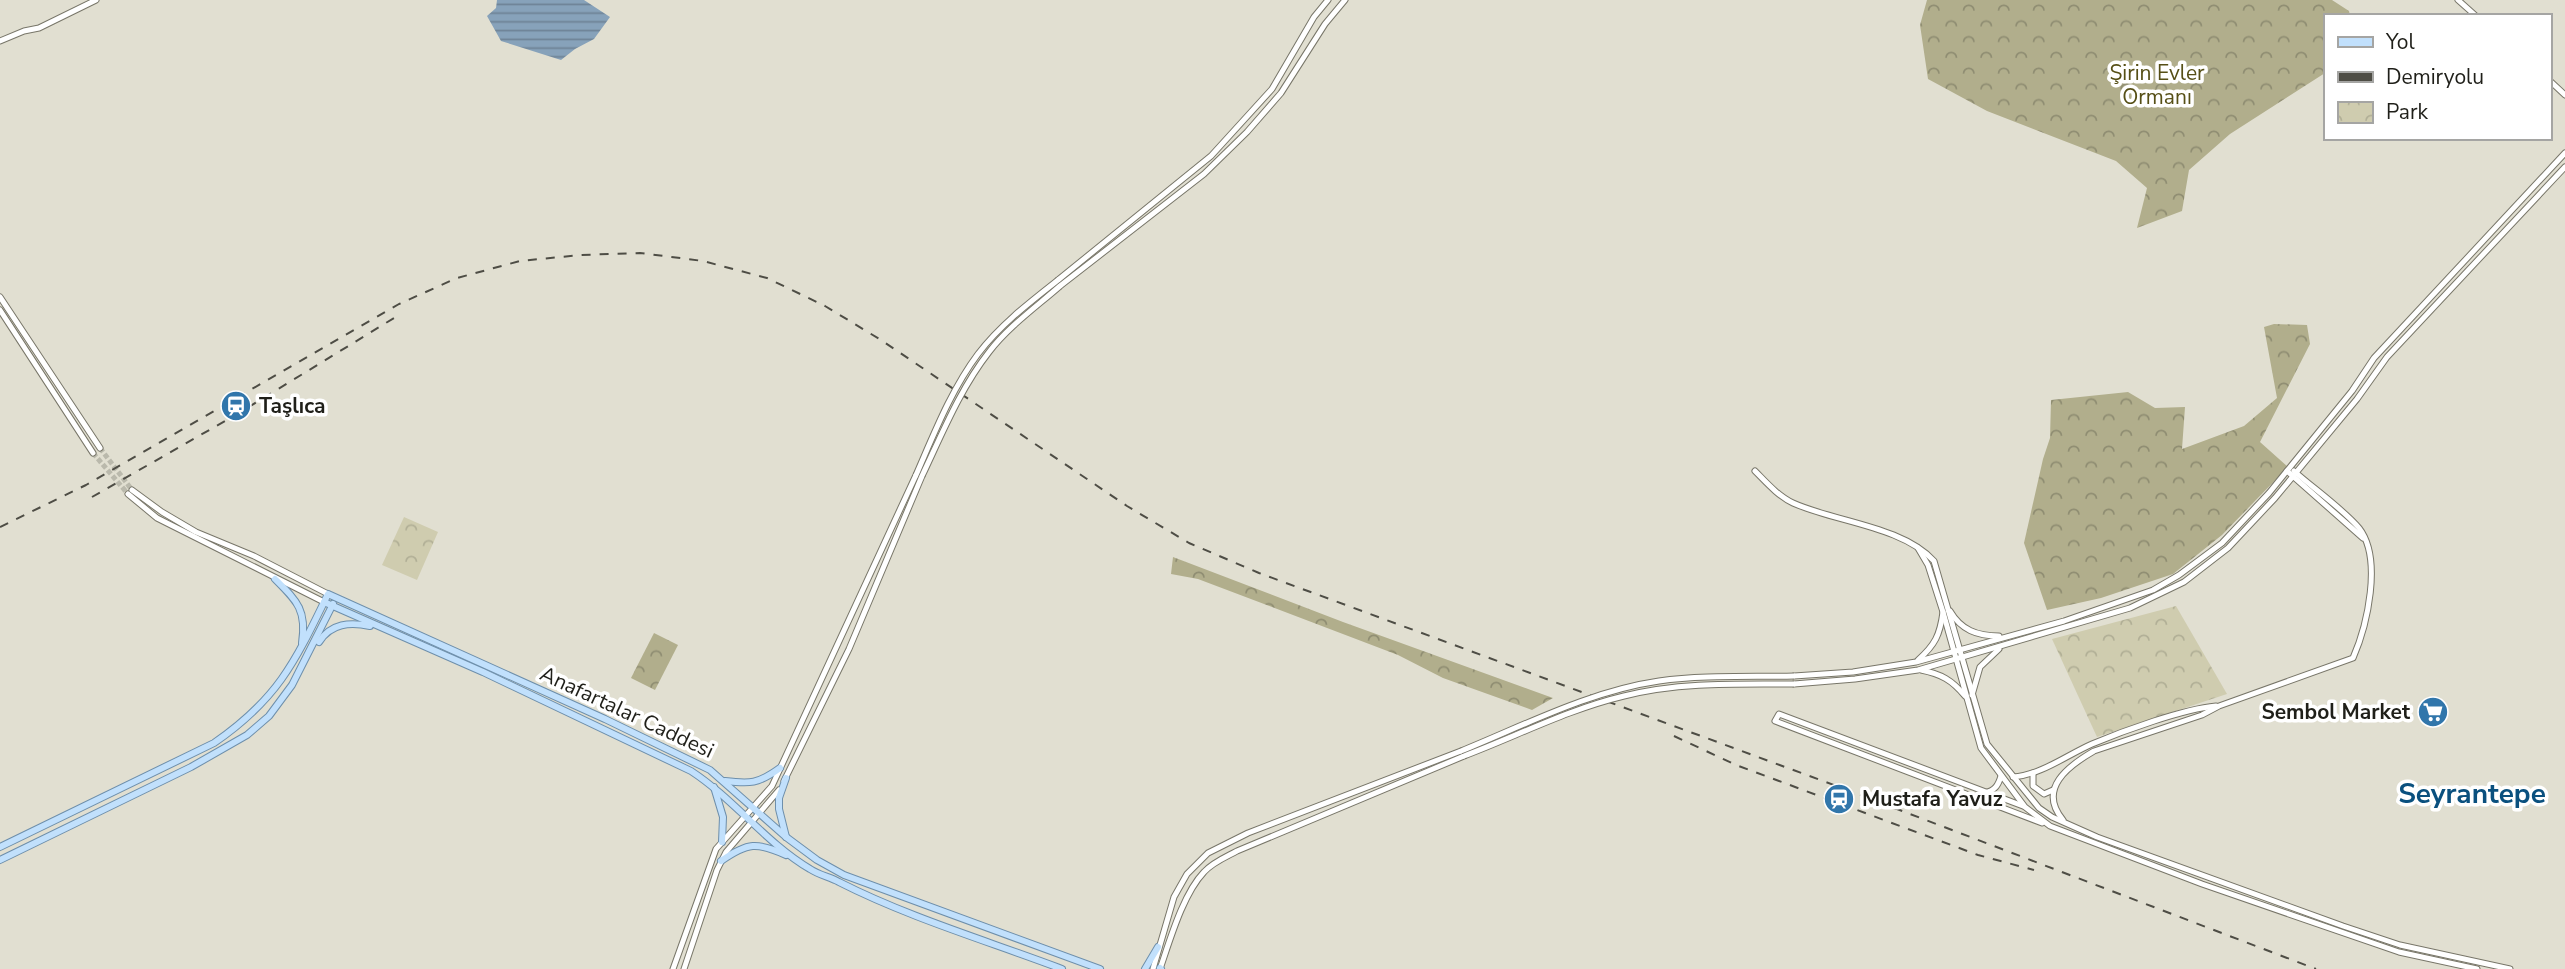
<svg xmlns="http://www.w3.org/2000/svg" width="2565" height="969" font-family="'Nunito Sans',sans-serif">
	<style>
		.forest { fill: url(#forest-crowns) }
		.park { fill: url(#park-crowns) }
		.water { fill: url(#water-rules) }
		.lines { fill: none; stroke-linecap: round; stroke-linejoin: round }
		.secondary-tunnel { stroke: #bab9ac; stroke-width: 5; stroke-dasharray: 5 2.5; stroke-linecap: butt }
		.tertiary-casing { stroke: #787669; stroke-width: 7 }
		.secondary-casing { stroke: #787669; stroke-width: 7 }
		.primary-casing { stroke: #6e8fab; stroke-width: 8 }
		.tertiary { stroke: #fff; stroke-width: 5 }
		.secondary { stroke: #fff; stroke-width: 5 }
		.primary { stroke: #c1e0fc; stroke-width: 6 }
		.rail { stroke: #4e4d45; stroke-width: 2; stroke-dasharray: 9 9; stroke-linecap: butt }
		.tertiary-bridge-casing { stroke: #787669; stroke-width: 7; stroke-linecap: butt }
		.secondary-bridge-casing { stroke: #787669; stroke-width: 7; stroke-linecap: butt }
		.tertiary-bridge { stroke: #fff; stroke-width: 5 }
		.secondary-bridge { stroke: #fff; stroke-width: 5 }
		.labels { text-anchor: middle; stroke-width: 7; stroke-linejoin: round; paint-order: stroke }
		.park-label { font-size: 21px; fill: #564f16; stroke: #fff }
		.poi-label { font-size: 21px; font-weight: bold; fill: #1f1f19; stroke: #fff; text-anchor: start }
		.street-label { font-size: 21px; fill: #1f1f19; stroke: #fff }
		.district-label { font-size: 28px; font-weight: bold; fill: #0a507e; stroke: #fff }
	</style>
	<defs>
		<pattern id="forest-crowns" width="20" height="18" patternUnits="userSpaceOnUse" patternTransform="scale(1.75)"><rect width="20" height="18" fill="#b1ae8c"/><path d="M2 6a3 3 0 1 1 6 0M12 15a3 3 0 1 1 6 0" fill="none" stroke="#8f8d72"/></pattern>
		<pattern id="park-crowns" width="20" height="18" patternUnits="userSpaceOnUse" patternTransform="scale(1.75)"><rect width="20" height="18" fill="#cfccaf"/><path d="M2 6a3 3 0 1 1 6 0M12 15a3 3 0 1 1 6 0" fill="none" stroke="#b1af96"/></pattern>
		<pattern id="water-rules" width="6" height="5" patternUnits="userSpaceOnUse" patternTransform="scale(1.75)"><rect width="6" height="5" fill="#87a2ba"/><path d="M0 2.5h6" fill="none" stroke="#6e8396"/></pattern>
	</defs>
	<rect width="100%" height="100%" fill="#e1dfd1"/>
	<g class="forest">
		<polygon points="1927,0 2332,0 2349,11 2350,16 2325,16 2325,73 2230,134 2189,170 2182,211 2137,228 2147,188 2116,161 1987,111 1928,79 1920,25"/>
		<polygon points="2274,324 2307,325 2310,344 2260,442 2288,467 2222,535 2173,574 2101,598 2047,610 2024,543 2043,459 2050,438 2051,400 2128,392 2155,408 2185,407 2182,449 2244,426 2277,398 2264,327"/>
		<polygon points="1173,557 1343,622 1553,698 1532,710 1443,678 1398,655 1198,579 1171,574"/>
		<polygon points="654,633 678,645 655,690 631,678"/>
	</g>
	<g class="park">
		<polygon points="404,517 438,532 417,580 382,565"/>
		<polygon points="2176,606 2227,694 2097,737 2052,639"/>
	</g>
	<polygon class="water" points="497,0 584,0 610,17 594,39 575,49 561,60 501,41 487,16 496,8"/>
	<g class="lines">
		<g class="secondary-tunnel">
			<polyline points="100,448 132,490"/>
			<polyline points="93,453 128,494"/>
		</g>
		<g class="tertiary-casing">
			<g id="tertiary">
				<polyline points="2458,0 2476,16"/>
				<polyline points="2549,80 2565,95"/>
				<polyline points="1058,280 1211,156 1272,89 1314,17 1328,0"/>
				<polyline points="1060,286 1204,174 1247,132 1281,93 1325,24 1345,0"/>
				<path d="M1755 471C1766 482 1778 496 1793 503 1835 522 1902 526 1934 561L1987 744 2039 808 2052 817 2097 837 2343 926 2400 945 2510 969"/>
				<polyline points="2287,471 2363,538"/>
				<polyline points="1918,548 1928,565 1943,612 1981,748 2025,807 2050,826 2202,884 2399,952 2477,969"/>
				<polyline points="2033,773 2033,786 2044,794 2053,790"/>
				<path d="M2013 777C2041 775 2067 755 2092 744 2123 731 2183 709 2216 706"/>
				<polyline points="784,781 849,649 922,476"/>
				<path d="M1985 793C1995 790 1998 786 2001 776"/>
				<polyline points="2023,806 1779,714 1775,721 2042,823"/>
				<path d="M2063 820C2037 789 2068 766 2094 751L2202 715 2219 706 2353 658C2367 626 2383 559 2359 528 2344 510 2313 488 2294 471"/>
				<polyline points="673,969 716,849 772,786 916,475"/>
				<polyline points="684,969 717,870 726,852 779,790"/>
			</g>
		</g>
		<g class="secondary-casing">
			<g id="secondary">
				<polyline points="0,41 24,31 39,28 96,0"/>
				<polyline points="0,297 100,448"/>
				<polyline points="0,310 93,453"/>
				<polyline points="132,490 162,512 196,532 254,556 328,594"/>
				<polyline points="128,494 157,518 324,602"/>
				<path d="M1950 611C1961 630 1977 636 1999 636"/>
				<path d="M1918 660C1935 645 1940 635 1943 612"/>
				<path d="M1921 670C1941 674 1952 680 1965 696"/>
				<polyline points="1794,676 1853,672 1916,662 2064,621 2153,590 2179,575 2222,543 2269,493 2352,391 2374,358 2565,153"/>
				<polyline points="1794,684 1855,679 1918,670 2130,608 2184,582 2228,548 2275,498 2357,399 2387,357 2565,167"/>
				<polyline points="1972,695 1980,667 1999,649"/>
				<polyline points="1153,969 1174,897 1187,874 1208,853 1248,833 1461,751"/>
				<path d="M1160 969C1170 940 1183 894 1204 872 1213 862 1226 857 1237 851L1464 756"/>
			</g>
		</g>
		<g class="primary-casing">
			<g id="primary">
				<path d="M275 579C297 601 307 610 302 643"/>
				<path d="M324 602 483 672 691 771C734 799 766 843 810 869 819 875 830 877 839 882 910 918 988 941 1062 969"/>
				<path d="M319 642C331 623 350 622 370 626"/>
				<path d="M725 781C750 784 758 784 780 768"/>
				<polyline points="714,787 723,817 722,842"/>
				<polyline points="786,837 779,809 779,798 786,778"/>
				<path d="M0 847 214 743C278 699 295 662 328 594L605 719 710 770 786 837 817 860 844 875 1100 969"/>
				<polyline points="0,860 191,767 247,735 269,716 292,685 333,604"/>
				<path d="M721 861C748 842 757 842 786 855"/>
				<polyline points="1160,968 1161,969"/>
				<polyline points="1145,969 1158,947"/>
			</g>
		</g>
		<use href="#tertiary" class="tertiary"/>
		<use href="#secondary" class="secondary"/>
		<use href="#primary" class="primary"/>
		<g class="rail">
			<polyline points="92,497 239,413 394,318"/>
			<polyline points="0,527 86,485 399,304 457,278 520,261 581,255 640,253 703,261 767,278 825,306 881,340 1127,506 1189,543 1259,573 1842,788 2316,969"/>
			<polyline points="1674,736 1736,765 1978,855 2034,870"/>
		</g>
		<g class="tertiary-bridge-casing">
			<g id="tertiary-bridge">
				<path d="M916 475C934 434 951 390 978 354 1000 325 1030 302 1058 280"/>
				<path d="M922 476C942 434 960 389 989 352 1008 327 1036 307 1060 286"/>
			</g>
		</g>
		<g class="secondary-bridge-casing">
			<g id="secondary-bridge">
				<path d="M1461 751C1525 725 1590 691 1659 681 1703 675 1749 677 1794 676"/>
				<path d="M1464 756C1517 736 1569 709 1624 696 1679 682 1737 684 1794 684"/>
			</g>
		</g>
		<use href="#tertiary-bridge" class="tertiary-bridge"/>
		<use href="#secondary-bridge" class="secondary-bridge"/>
	</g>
	<defs>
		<g id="station-disc" transform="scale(1.575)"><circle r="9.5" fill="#3176ab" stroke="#fff"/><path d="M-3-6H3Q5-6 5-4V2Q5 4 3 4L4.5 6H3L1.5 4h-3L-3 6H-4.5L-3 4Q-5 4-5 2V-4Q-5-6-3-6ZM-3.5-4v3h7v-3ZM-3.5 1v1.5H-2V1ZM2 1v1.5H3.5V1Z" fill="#fff"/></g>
		<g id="supermarket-disc" transform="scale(1.575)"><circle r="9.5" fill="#3176ab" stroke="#fff"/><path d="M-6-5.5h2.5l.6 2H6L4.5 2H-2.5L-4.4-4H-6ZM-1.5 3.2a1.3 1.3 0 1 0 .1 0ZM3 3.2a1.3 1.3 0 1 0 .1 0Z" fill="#fff"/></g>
	</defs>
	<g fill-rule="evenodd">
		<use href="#station-disc" x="236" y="406"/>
		<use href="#supermarket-disc" x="2433" y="712"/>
		<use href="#station-disc" x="1839" y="799"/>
	</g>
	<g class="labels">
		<g class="park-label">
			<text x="2157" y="80">Şirin Evler<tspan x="2157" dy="24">Ormanı</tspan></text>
		</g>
		<g class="poi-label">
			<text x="259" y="413">Taşlıca</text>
			<text x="2410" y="719" text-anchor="end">Sembol Market</text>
			<text x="1862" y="806">Mustafa Yavuz</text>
		</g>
		<g class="street-label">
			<text transform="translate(627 712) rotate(25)" y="7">Anafartalar Caddesi</text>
		</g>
		<g class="district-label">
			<text x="2472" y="803">Seyrantepe</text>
		</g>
	</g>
	<rect x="2324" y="14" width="228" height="126" fill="#ffffff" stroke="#a5a5a3" stroke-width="2"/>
	<rect x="2338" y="37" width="35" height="10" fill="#c1e0fc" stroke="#a5a5a3" stroke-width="2"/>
	<text x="2386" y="49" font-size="21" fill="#1f1f19">Yol</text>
	<rect x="2338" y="72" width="35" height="10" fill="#4e4d45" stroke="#a5a5a3" stroke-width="2"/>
	<text x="2386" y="84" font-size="21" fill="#1f1f19">Demiryolu</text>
	<rect x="2338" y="102" width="35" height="21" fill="url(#park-crowns)" stroke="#a5a5a3" stroke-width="2"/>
	<text x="2386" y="119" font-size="21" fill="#1f1f19">Park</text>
</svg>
